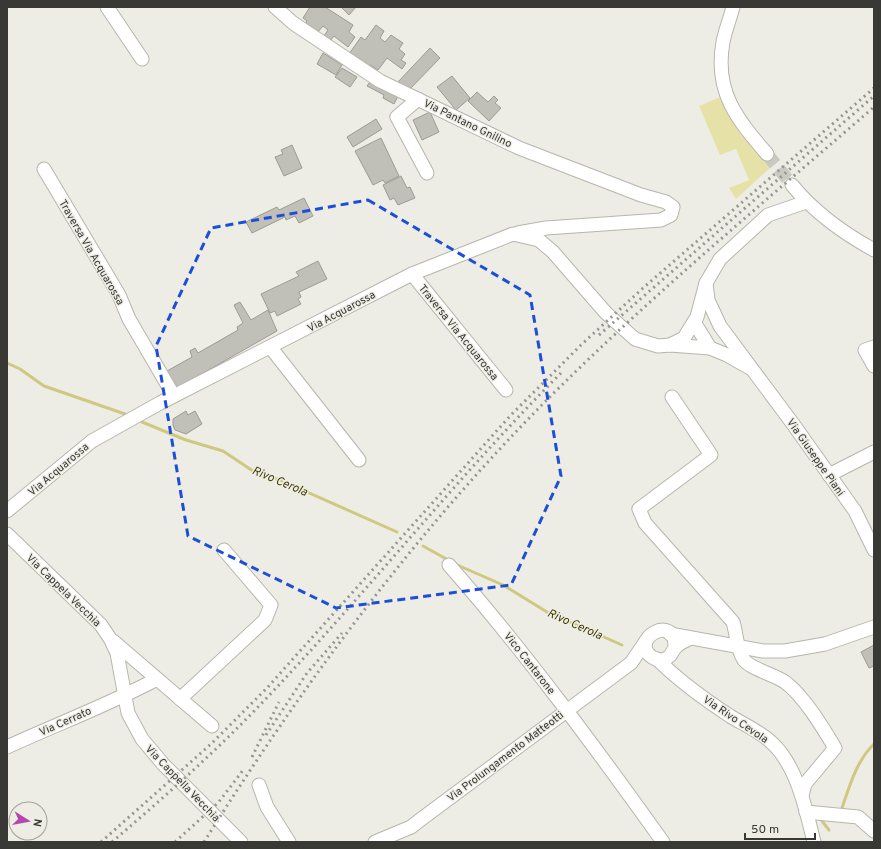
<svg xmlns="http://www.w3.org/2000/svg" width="881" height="849" font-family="Overpass,sans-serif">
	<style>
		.green { fill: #e6e2a7 }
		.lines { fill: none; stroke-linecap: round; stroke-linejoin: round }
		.stream { stroke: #cec880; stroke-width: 3 }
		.building { fill: #c0c0b8; stroke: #9c9b94 }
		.minor-tunnel { stroke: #cac9c2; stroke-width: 13; stroke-dasharray: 13 6; stroke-linecap: butt }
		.minor-casing { stroke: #b6b6ae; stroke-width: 15 }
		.minor { stroke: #fff; stroke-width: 13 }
		.rail { stroke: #979791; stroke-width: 3; stroke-dasharray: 2 4; stroke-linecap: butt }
		.marked { fill: none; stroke: #1d4ed8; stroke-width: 3; stroke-dasharray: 8 5; stroke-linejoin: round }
		.labels { text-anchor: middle; stroke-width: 3; stroke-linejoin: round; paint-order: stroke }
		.street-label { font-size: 11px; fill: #383835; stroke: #eeede5 }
		.water-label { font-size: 12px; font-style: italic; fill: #423d01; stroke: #eeede5 }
	</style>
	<rect width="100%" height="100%" fill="#eeede5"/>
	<polygon class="green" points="720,97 738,130 771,167 736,199 729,188 749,180 736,149 720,155 699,106"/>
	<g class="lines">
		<g class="stream">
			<polyline points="7,363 20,369 44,386 125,414"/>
			<polyline points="142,422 186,440 223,451 253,471 280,480 397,532"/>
			<polyline points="423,546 450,561"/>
			<polyline points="455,564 503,585 547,612 622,645"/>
			<path d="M841 811C849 788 856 761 874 744"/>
			<polyline points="822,821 829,830"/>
		</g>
	</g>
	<g class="building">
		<polygon points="310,7 325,7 353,25 349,32 355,37 348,47 334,36 330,41 324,36 328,30 323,26 317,33 305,24 307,21 303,18"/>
		<polygon points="341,7 356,7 349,15"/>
		<polygon points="376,25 384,31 380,38 385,42 391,35 403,43 399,49 405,54 401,60 406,63 402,69 387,58 378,70 370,65 368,67 349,54 361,37 365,40"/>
		<polygon points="430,48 440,58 406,93 397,83"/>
		<polygon points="323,53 342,65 336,75 317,64"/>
		<polygon points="342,68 357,77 350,87 335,77"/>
		<polygon points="452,76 470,98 456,110 437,87"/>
		<polygon points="370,82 400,92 394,104 383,98 384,95 367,86"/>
		<polygon points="477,92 488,102 494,96 498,100 495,103 501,108 489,121 468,101"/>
		<polygon points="430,112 439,132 422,140 413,120"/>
		<polygon points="376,119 382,129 353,147 347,137"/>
		<polygon points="381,138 399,176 385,183 383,180 373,185 355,151"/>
		<polygon points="292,145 302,168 284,176 275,157 283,154 281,150"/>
		<polygon points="401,176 407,188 410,187 415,198 398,205 394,198 390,200 383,185"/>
		<polygon points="304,198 313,216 299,223 295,216 286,220 285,217 252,233 246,222 277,207 279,210"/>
		<polygon points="318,261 327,279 299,292 301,297 298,299 301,304 277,316 275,311 270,313 261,294 299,276 296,272"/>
		<polygon points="240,302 251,320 268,310 277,331 177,388 167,371 192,357 190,351 195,348 198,353 238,330 237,327 243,323 234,305"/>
		<polygon points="186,411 188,415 195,411 202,424 186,434 175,430 173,425 173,419"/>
		<polygon points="874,645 874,666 869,668 861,652"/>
	</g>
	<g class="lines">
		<polyline class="minor-tunnel" points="767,154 792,185"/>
		<g class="minor-casing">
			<g id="minor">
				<polyline points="107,7 142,59"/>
				<polyline points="275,7 293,23 380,81 519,148 641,195 666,202 673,207 671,215 661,220 546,228 518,233"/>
				<path d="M733 7C730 19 725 31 723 42 714 92 737 119 767 154"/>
				<polyline points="418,99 397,117 427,173"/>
				<polyline points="44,169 119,295 129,319 174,396"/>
				<path d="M792 185C814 212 843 233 874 250"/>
				<polyline points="412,274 506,390"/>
				<polyline points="706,283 708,300 720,326 793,424 855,511 874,550"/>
				<polyline points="694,322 710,348"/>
				<polyline points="670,345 684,338 697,317 706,283 720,259 768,215 806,202"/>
				<polyline points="874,347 865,350 874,366"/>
				<polyline points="271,348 359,460"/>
				<path d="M672 397 711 455 639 509 645 523 733 622C737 635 736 648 744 660 751 669 775 675 785 682 804 696 823 728 835 748L805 784 802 796"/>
				<polyline points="829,475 874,452"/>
				<polyline points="7,511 92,441 160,403 412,274 513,234 539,240 553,252 606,313 635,339 658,346 670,345 710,348 727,355 750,368"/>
				<polyline points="7,534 101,625 111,640 117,653 128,713 142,739 163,764 241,842"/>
				<path d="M449 565C526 653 595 747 663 842"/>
				<polyline points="670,634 763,651 785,651 825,644 874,627"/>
				<polyline points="113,641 212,726"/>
				<path d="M675 647C675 612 628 640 652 657 656 660 662 661 667 658 672 656 672 650 676 647 679 643 685 641 689 639"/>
				<path d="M657 659C679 681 704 699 730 716 743 724 759 731 771 742 797 765 806 810 814 842"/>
				<polyline points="180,699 265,620 271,605 224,550"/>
				<path d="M7 747C57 724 108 705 157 679"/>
				<polyline points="259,785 267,807 289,842"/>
				<polyline points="806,812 858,817 874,831"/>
				<polyline points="375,842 411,827 420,820 631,663 646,641"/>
			</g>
		</g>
		<use href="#minor" class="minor"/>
		<g class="rail">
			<polyline points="599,335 874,96"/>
			<polyline points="266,735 307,673 342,633"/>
			<polyline points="252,757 279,702"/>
			<polyline points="101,842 211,744 267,688 510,416 581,345 643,288 874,88"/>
			<path d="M112 842C162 799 212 755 258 707 362 599 455 479 561 373"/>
			<polyline points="175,842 218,803 244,769"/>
			<path d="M204 842C308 676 426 518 566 381 664 285 770 197 874 107"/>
		</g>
	</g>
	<path class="marked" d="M368 200 530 295 561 476 511 585 336 608 188 536 156 346 211 228Z"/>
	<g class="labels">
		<g class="street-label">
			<text transform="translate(468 123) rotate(26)" y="4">Via Pantano Gnilino</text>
			<text transform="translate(92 252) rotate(60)" y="4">Traversa Via Acquarossa</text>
			<text transform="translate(341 311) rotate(-28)" y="4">Via Acquarossa</text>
			<text transform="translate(459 332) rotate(51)" y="4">Traversa Via Acquarossa</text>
			<text transform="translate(816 457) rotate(55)" y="4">Via Giuseppe Piani</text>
			<text transform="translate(58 469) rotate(-40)" y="4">Via Acquarossa</text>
			<text transform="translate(64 590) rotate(44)" y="4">Via Cappela Vecchia</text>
			<text transform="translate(530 663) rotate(52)" y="4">Vico Cantarone</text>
			<text transform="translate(736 719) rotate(34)" y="4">Via Rivo Cevola</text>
			<text transform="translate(65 721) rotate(-24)" y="4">Via Cerrato</text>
			<text transform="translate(505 756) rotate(-37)" y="4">Via Prolungamento Matteotti</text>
			<text transform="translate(183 783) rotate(46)" y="4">Via Cappella Vecchia</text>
		</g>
		<g class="water-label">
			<text transform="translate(280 481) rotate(23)" y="4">Rivo Cerola</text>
			<text transform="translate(575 624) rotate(24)" y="4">Rivo Cerola</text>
		</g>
	</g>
	<rect width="881" height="849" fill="none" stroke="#383835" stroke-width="16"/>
	<g transform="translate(28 821) rotate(101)"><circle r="19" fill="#eeede5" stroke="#a5a59f"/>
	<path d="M0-3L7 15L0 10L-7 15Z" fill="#b349ab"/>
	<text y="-6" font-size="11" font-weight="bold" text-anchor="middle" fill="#383835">N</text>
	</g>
	<path d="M745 833v6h70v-6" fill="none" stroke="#383835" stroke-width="2"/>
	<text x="751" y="833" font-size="12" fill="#383835" stroke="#eeede5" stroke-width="3" paint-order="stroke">50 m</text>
</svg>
